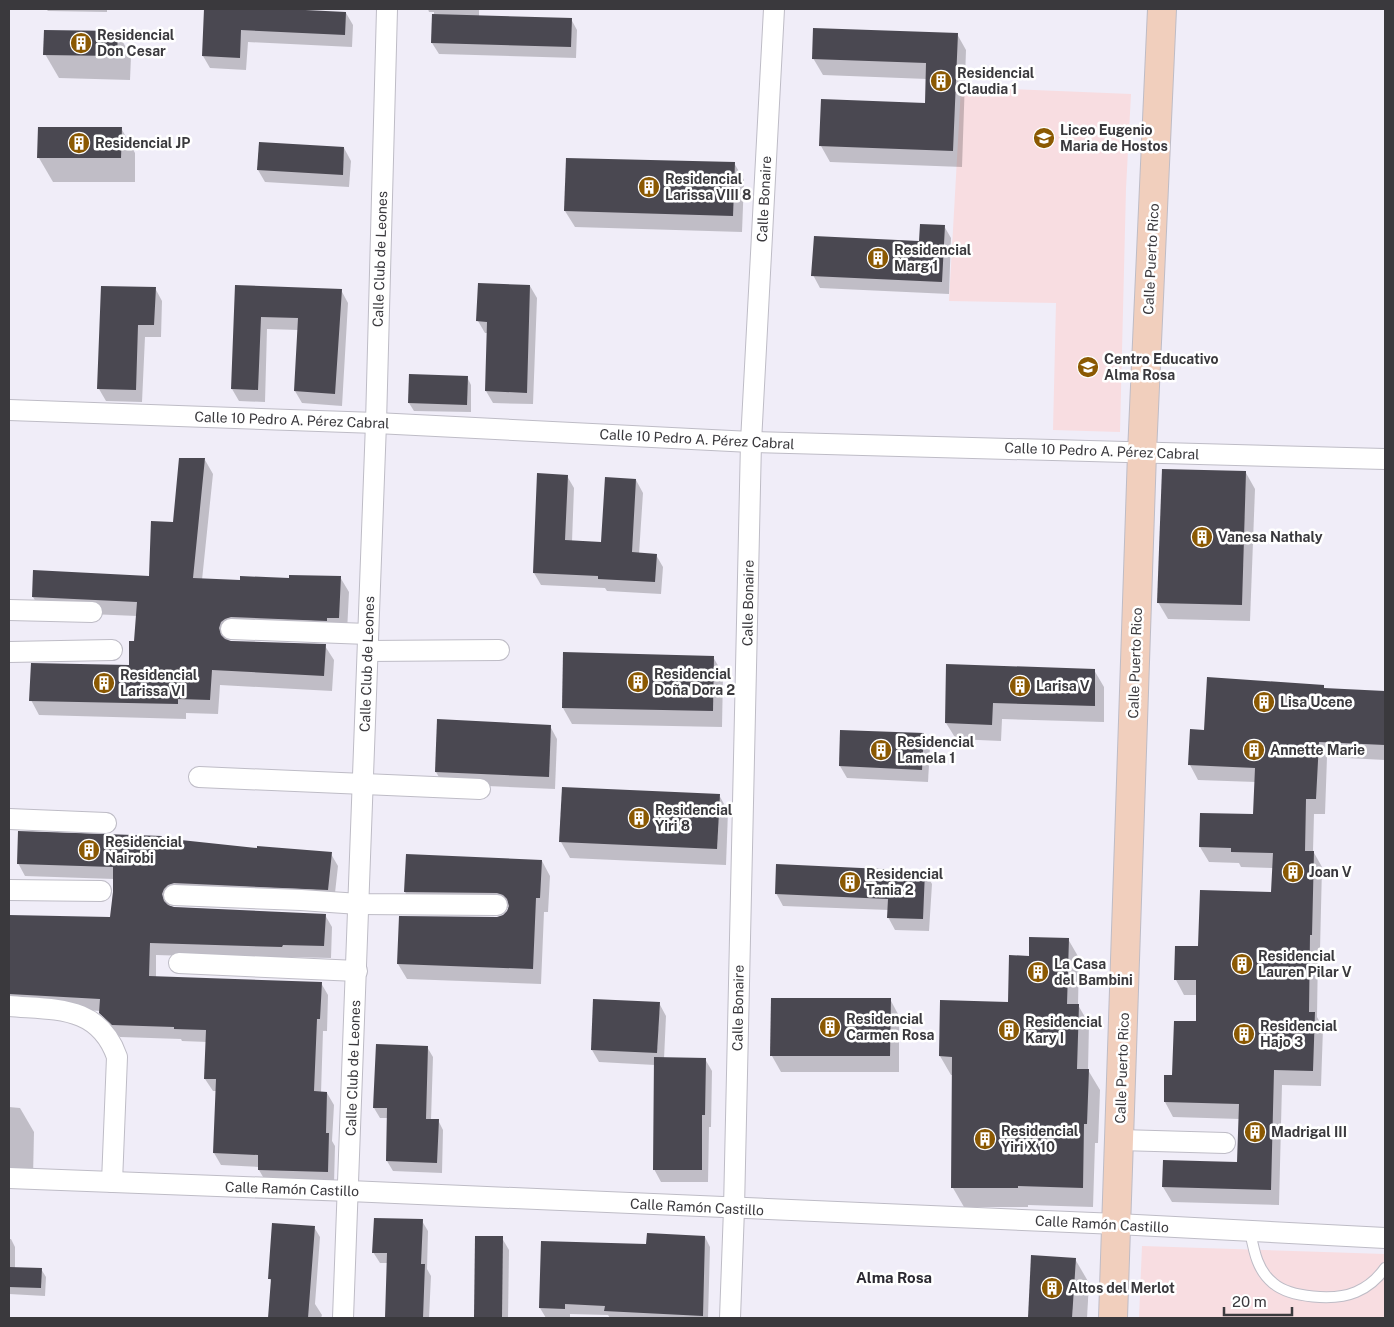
<svg xmlns="http://www.w3.org/2000/svg" width="1394" height="1327" font-family="'Public Sans',sans-serif">
	<style>
		.education { fill: #f8dde1 }
		.shadow { fill: #0003 }
		.building { fill: #4a4851 }
		.lines { fill: none; stroke-linecap: round; stroke-linejoin: round }
		.lane-casing { stroke: #bebcc6; stroke-width: 12 }
		.street-casing { stroke: #bebcc6; stroke-width: 22 }
		.secondary-casing { stroke: #bebcc6; stroke-width: 30 }
		.lane { stroke: #fff; stroke-width: 10 }
		.street { stroke: #fff; stroke-width: 20 }
		.secondary { stroke: #f1cfbd; stroke-width: 28 }
		.labels { text-anchor: middle; stroke-width: 5; stroke-linejoin: round; paint-order: stroke }
		.poi-label { font-size: 14px; font-weight: bold; fill: #3a393d; stroke: #fff; text-anchor: start }
		.street-label { font-size: 14px; fill: #3a393d; stroke: #fff }
		.neighbourhood-label { font-size: 15px; font-weight: bold; fill: #2b2931; stroke: #fff }
	</style>
	<rect width="100%" height="100%" fill="#f0edf8"/>
	<g class="education">
		<polygon points="961,87 1131,94 1126,189 1120,432 1053,430 1056,303 949,301"/>
		<polygon points="1142,1246 1385,1254 1385,1318 1139,1318"/>
	</g>
	<g class="shadow">
		<polygon points="46,9 107,9 107,12 48,11"/>
		<polygon points="206,9 257,9 346,13 353,25 352,47 248,42 246,70 210,68 203,56"/>
		<polygon points="428,9 479,9 479,16 571,19 577,30 576,58 439,54 432,43 434,12 429,12"/>
		<polygon points="117,32 131,56 130,80 59,78 45,54"/>
		<polygon points="957,34 966,50 962,167 830,162 821,146 926,104 927,79 823,75 813,58"/>
		<polygon points="121,128 135,153 135,182 53,182 39,158"/>
		<polygon points="260,143 344,148 351,161 349,187 265,182 258,170"/>
		<polygon points="734,163 744,180 742,232 575,227 565,211"/>
		<polygon points="944,226 951,238 949,294 820,288 813,275 920,242"/>
		<polygon points="236,286 341,290 348,303 342,406 302,403 295,391 298,330 267,329 265,402 239,401 232,389"/>
		<polygon points="530,286 537,298 533,404 493,403 486,391 488,333 485,333 478,321"/>
		<polygon points="155,288 162,301 161,337 145,337 142,402 106,401 99,389"/>
		<polygon points="467,377 471,385 471,412 414,411 409,403"/>
		<polygon points="205,460 213,474 202,580 241,581 340,577 349,592 347,632 229,637 228,641 325,646 334,660 332,691 220,685 218,714 186,713 186,719 39,715 31,700 130,666 135,643 137,616 42,612 33,597 35,571 150,577"/>
		<polygon points="1246,473 1255,489 1250,621 1168,619 1158,602"/>
		<polygon points="567,476 574,488 572,542 602,543 636,480 643,493 639,554 656,555 663,567 661,594 607,591 605,588 541,585 534,573"/>
		<polygon points="713,657 723,674 722,727 572,724 563,708"/>
		<polygon points="947,666 1094,670 1104,687 1104,722 1002,719 1001,741 956,739 946,723"/>
		<polygon points="1323,686 1325,690 1385,693 1385,760 1327,757 1325,814 1314,814 1313,851 1322,867 1320,950 1318,950 1317,1017 1323,1028 1321,1086 1282,1085 1279,1205 1172,1202 1163,1187 1164,1161 1238,1163 1240,1119 1173,1117 1165,1102 1173,1076 1197,1022 1197,995 1184,995 1176,980 1199,947 1272,893 1273,868 1241,867 1239,863 1209,862 1200,847 1201,814 1254,815 1256,782 1198,780 1190,765 1205,731"/>
		<polygon points="550,726 557,739 555,789 443,784 436,772"/>
		<polygon points="841,731 923,734 930,747 928,782 847,778 840,766"/>
		<polygon points="719,795 728,811 726,865 570,858 561,842"/>
		<polygon points="162,840 258,849 331,854 338,866 334,902 170,902 169,907 325,915 332,927 331,958 289,957 289,959 156,955 156,977 321,983 328,995 327,1031 323,1031 321,1093 327,1093 334,1105 332,1141 335,1146 334,1184 266,1182 259,1170 259,1167 221,1165 214,1153 217,1091 213,1091 205,1079 207,1042 182,1041 181,1039 120,1037 108,1026 101,1011 17,1006 9,1007 9,917 111,918 114,879 25,876 18,863"/>
		<polygon points="407,855 542,861 550,876 548,912 544,912 541,984 407,979 398,964 504,916 509,908 414,907 405,892"/>
		<polygon points="925,872 932,884 929,931 895,930 888,917 889,910 783,906 776,893"/>
		<polygon points="1068,939 1079,958 1078,1005 1089,1024 1088,1070 1100,1090 1098,1143 1095,1143 1093,1207 1028,1205 1028,1207 964,1207 953,1188 953,1075 951,1075 940,1056 1009,1003 1030,957"/>
		<polygon points="890,999 899,1016 899,1072 781,1072 772,1056"/>
		<polygon points="659,1003 666,1016 664,1059 705,1059 712,1071 711,1127 709,1127 708,1182 661,1182 654,1169 655,1065 599,1062 592,1050"/>
		<polygon points="427,1047 433,1057 431,1120 438,1120 443,1130 442,1173 393,1171 387,1161 388,1118 380,1118 374,1108"/>
		<polygon points="9,1107 20,1108 34,1132 33,1177 9,1176"/>
		<polygon points="422,1221 428,1231 427,1269 431,1276 429,1318 386,1318 388,1263 380,1263 373,1252"/>
		<polygon points="314,1227 320,1237 315,1304 322,1315 321,1318 269,1318 272,1282 269,1278"/>
		<polygon points="476,1237 502,1238 509,1250 508,1318 475,1318"/>
		<polygon points="705,1237 710,1247 708,1318 610,1318 608,1315 570,1314 570,1318 546,1318 540,1308 648,1246"/>
		<polygon points="9,1239 11,1239 15,1247 15,1268 41,1269 46,1277 45,1296 9,1294"/>
		<polygon points="1033,1257 1075,1259 1089,1283 1087,1318 1029,1318"/>
	</g>
	<g class="building">
		<polygon points="204,9 285,9 346,12 345,35 241,30 240,58 202,56"/>
		<polygon points="432,14 572,18 571,47 431,43"/>
		<polygon points="813,28 958,33 953,151 819,146 821,99 925,103 926,63 812,59"/>
		<polygon points="44,30 118,31 117,56 43,55"/>
		<polygon points="38,127 122,127 121,158 37,158"/>
		<polygon points="259,142 344,147 343,175 257,170"/>
		<polygon points="566,158 735,162 733,216 564,211"/>
		<polygon points="920,224 945,225 942,282 811,276 814,236 919,241"/>
		<polygon points="478,283 530,285 527,393 485,391 487,322 476,321"/>
		<polygon points="235,285 342,289 335,394 294,391 298,318 261,317 258,390 231,389"/>
		<polygon points="101,286 156,287 154,325 138,325 136,390 97,389"/>
		<polygon points="409,374 468,376 467,405 408,403"/>
		<polygon points="179,458 205,458 193,578 240,580 240,576 289,578 289,575 341,576 339,618 327,618 327,621 231,617 225,619 221,622 219,628 221,635 225,639 231,641 326,644 324,676 212,670 210,700 178,699 178,704 29,701 31,663 129,665 129,641 134,641 137,602 32,597 33,570 149,576 151,521 173,522"/>
		<polygon points="1162,469 1246,471 1242,605 1157,603"/>
		<polygon points="537,473 568,475 565,540 601,542 605,477 636,479 632,552 657,554 655,582 598,579 598,576 533,573"/>
		<polygon points="563,652 714,656 713,711 562,708"/>
		<polygon points="946,664 1095,669 1095,706 993,703 992,725 945,723"/>
		<polygon points="1207,677 1324,685 1324,688 1385,691 1385,745 1319,742 1316,799 1306,799 1305,851 1314,851 1312,935 1310,935 1309,1012 1315,1012 1313,1071 1274,1070 1271,1190 1162,1187 1163,1160 1237,1162 1239,1104 1164,1102 1164,1075 1172,1075 1174,1021 1196,1021 1196,980 1174,980 1175,946 1198,946 1200,890 1271,892 1273,853 1231,852 1231,848 1199,847 1200,813 1253,814 1255,768 1188,765 1190,729 1204,730"/>
		<polygon points="437,719 551,725 549,777 435,772"/>
		<polygon points="840,730 924,733 922,770 839,766"/>
		<polygon points="562,787 720,794 717,849 559,842"/>
		<polygon points="18,831 162,836 162,838 257,848 257,846 332,852 328,890 174,883 168,885 164,889 162,894 164,901 168,905 174,907 326,914 324,946 283,945 282,947 150,943 149,976 322,982 320,1019 317,1019 314,1091 327,1092 326,1133 329,1133 328,1172 258,1170 258,1155 213,1153 216,1079 204,1079 206,1030 174,1029 174,1027 112,1025 99,1013 100,999 9,994 9,915 110,917 113,892 113,867 17,864"/>
		<polygon points="406,854 542,860 540,898 536,898 533,969 397,964 399,916 497,917 503,915 507,911 509,906 507,899 503,895 497,893 404,892"/>
		<polygon points="776,864 925,871 923,919 887,918 888,899 775,894"/>
		<polygon points="1029,937 1069,938 1067,1004 1079,1004 1077,1069 1089,1069 1087,1124 1084,1124 1083,1188 1018,1186 1018,1188 951,1188 952,1057 939,1056 940,1000 1008,1002 1009,955 1029,956"/>
		<polygon points="771,998 891,998 890,1056 770,1056"/>
		<polygon points="593,999 660,1002 657,1053 591,1050"/>
		<polygon points="376,1044 428,1046 426,1119 439,1119 437,1163 386,1161 387,1108 373,1108"/>
		<polygon points="654,1057 706,1058 705,1115 702,1115 702,1170 653,1170"/>
		<polygon points="374,1218 423,1219 421,1264 425,1264 423,1318 385,1318 387,1253 372,1253"/>
		<polygon points="272,1223 315,1226 308,1318 268,1318 271,1279 268,1279"/>
		<polygon points="647,1233 705,1236 703,1316 604,1311 605,1306 565,1304 565,1309 539,1308 541,1241 646,1244"/>
		<polygon points="475,1236 503,1236 502,1318 474,1318"/>
		<polygon points="1031,1255 1076,1258 1072,1318 1028,1318"/>
		<polygon points="9,1267 42,1268 41,1288 9,1287"/>
	</g>
	<g class="lines">
		<g class="lane-casing">
			<path id="lane" d="M1250 1231C1254 1251 1257 1270 1273 1283 1290 1298 1335 1301 1356 1292 1368 1287 1378 1278 1385 1268"/>
		</g>
		<g class="street-casing">
			<g id="street">
				<polyline points="9,410 376,423 751,442 1385,459"/>
				<polyline points="9,610 92,612"/>
				<polyline points="231,629 368,634"/>
				<polyline points="368,651 499,650"/>
				<polyline points="9,652 112,650"/>
				<polyline points="199,777 480,789"/>
				<polyline points="9,819 106,823"/>
				<polyline points="9,890 101,891"/>
				<polyline points="174,895 301,900 359,904 497,905"/>
				<polyline points="179,963 357,971"/>
				<path d="M9 1006C55 1010 99 1005 117 1057L112 1182"/>
				<polyline points="1120,1140 1225,1143"/>
				<polyline points="9,1178 349,1191 1117,1224 1385,1238"/>
				<polyline points="343,1318 376,423 387,9"/>
				<polyline points="730,1318 734,1209 751,442 774,9"/>
			</g>
		</g>
		<g class="secondary-casing">
			<polyline id="secondary" points="1113,1318 1142,453 1162,9"/>
		</g>
		<use href="#lane" class="lane"/>
		<use href="#street" class="street"/>
		<use href="#secondary" class="secondary"/>
	</g>
	<defs>
		<g id="building-disc" transform="scale(1.125)"><circle r="9.5" fill="#8b5902" stroke="#fff"/><path d="M-4-6H4V6H1V3H-1V6H-4ZM-2.5-4.3h1.7v1.8h-1.7ZM.8-4.3h1.7v1.8H.8ZM-2.5-1h1.7V.8h-1.7ZM.8-1h1.7V.8H.8Z" fill="#fff"/></g>
		<g id="school-disc" transform="scale(1.125)"><circle r="9.5" fill="#8b5902" stroke="#fff"/><path d="M0-5L7-2L0 1L-7-2ZM-4 1L0 2.5L4 1V4Q0 6-4 4Z" fill="#fff"/></g>
	</defs>
	<g fill-rule="evenodd">
		<use href="#building-disc" x="81" y="43"/>
		<use href="#building-disc" x="941" y="81"/>
		<use href="#school-disc" x="1044" y="138"/>
		<use href="#building-disc" x="79" y="143"/>
		<use href="#building-disc" x="649" y="187"/>
		<use href="#building-disc" x="878" y="258"/>
		<use href="#school-disc" x="1088" y="367"/>
		<use href="#building-disc" x="1202" y="537"/>
		<use href="#building-disc" x="638" y="682"/>
		<use href="#building-disc" x="104" y="683"/>
		<use href="#building-disc" x="1020" y="686"/>
		<use href="#building-disc" x="1264" y="702"/>
		<use href="#building-disc" x="881" y="750"/>
		<use href="#building-disc" x="1254" y="750"/>
		<use href="#building-disc" x="639" y="818"/>
		<use href="#building-disc" x="89" y="850"/>
		<use href="#building-disc" x="1293" y="872"/>
		<use href="#building-disc" x="850" y="882"/>
		<use href="#building-disc" x="1242" y="964"/>
		<use href="#building-disc" x="1038" y="972"/>
		<use href="#building-disc" x="830" y="1027"/>
		<use href="#building-disc" x="1009" y="1030"/>
		<use href="#building-disc" x="1244" y="1034"/>
		<use href="#building-disc" x="1255" y="1132"/>
		<use href="#building-disc" x="985" y="1139"/>
		<use href="#building-disc" x="1052" y="1288"/>
	</g>
	<g class="labels">
		<g class="poi-label">
			<text x="97" y="40">Residencial<tspan x="97" dy="16">Don Cesar</tspan></text>
			<text x="957" y="78">Residencial<tspan x="957" dy="16">Claudia 1</tspan></text>
			<text x="1060" y="135">Liceo Eugenio<tspan x="1060" dy="16">Maria de Hostos</tspan></text>
			<text x="95" y="148">Residencial JP</text>
			<text x="665" y="184">Residencial<tspan x="665" dy="16">Larissa VIII 8</tspan></text>
			<text x="894" y="255">Residencial<tspan x="894" dy="16">Marg 1</tspan></text>
			<text x="1104" y="364">Centro Educativo<tspan x="1104" dy="16">Alma Rosa</tspan></text>
			<text x="1218" y="542">Vanesa Nathaly</text>
			<text x="654" y="679">Residencial<tspan x="654" dy="16">Doña Dora 2</tspan></text>
			<text x="120" y="680">Residencial<tspan x="120" dy="16">Larissa VI</tspan></text>
			<text x="1036" y="691">Larisa V</text>
			<text x="1280" y="707">Lisa Ucene</text>
			<text x="897" y="747">Residencial<tspan x="897" dy="16">Lamela 1</tspan></text>
			<text x="1270" y="755">Annette Marie</text>
			<text x="655" y="815">Residencial<tspan x="655" dy="16">Yiri 8</tspan></text>
			<text x="105" y="847">Residencial<tspan x="105" dy="16">Nairobi</tspan></text>
			<text x="1309" y="877">Joan V</text>
			<text x="866" y="879">Residencial<tspan x="866" dy="16">Tania 2</tspan></text>
			<text x="1258" y="961">Residencial<tspan x="1258" dy="16">Lauren Pilar V</tspan></text>
			<text x="1054" y="969">La Casa<tspan x="1054" dy="16">del Bambini</tspan></text>
			<text x="846" y="1024">Residencial<tspan x="846" dy="16">Carmen Rosa</tspan></text>
			<text x="1025" y="1027">Residencial<tspan x="1025" dy="16">Kary I</tspan></text>
			<text x="1260" y="1031">Residencial<tspan x="1260" dy="16">Hajo 3</tspan></text>
			<text x="1001" y="1136">Residencial<tspan x="1001" dy="16">Yiri X 10</tspan></text>
			<text x="1271" y="1137">Madrigal III</text>
			<text x="1068" y="1293">Altos del Merlot</text>
		</g>
		<g class="street-label">
			<text transform="translate(764 199) rotate(-87)" y="5">Calle Bonaire</text>
			<text transform="translate(380 259) rotate(-88)" y="5">Calle Club de Leones</text>
			<text transform="translate(1151 259) rotate(-87)" y="5">Calle Puerto Rico</text>
			<text transform="translate(292 420) rotate(2)" y="5">Calle 10 Pedro A. Pérez Cabral</text>
			<text transform="translate(697 439) rotate(3)" y="5">Calle 10 Pedro A. Pérez Cabral</text>
			<text transform="translate(1102 451) rotate(2)" y="5">Calle 10 Pedro A. Pérez Cabral</text>
			<text transform="translate(748 603) rotate(-89)" y="5">Calle Bonaire</text>
			<text transform="translate(1135 663) rotate(-88)" y="5">Calle Puerto Rico</text>
			<text transform="translate(367 664) rotate(-88)" y="5">Calle Club de Leones</text>
			<text transform="translate(738 1008) rotate(-89)" y="5">Calle Bonaire</text>
			<text transform="translate(353 1068) rotate(-88)" y="5">Calle Club de Leones</text>
			<text transform="translate(1122 1068) rotate(-88)" y="5">Calle Puerto Rico</text>
			<text transform="translate(292 1189) rotate(2)" y="5">Calle Ramón Castillo</text>
			<text transform="translate(697 1207) rotate(3)" y="5">Calle Ramón Castillo</text>
			<text transform="translate(1102 1224) rotate(3)" y="5">Calle Ramón Castillo</text>
		</g>
		<g class="neighbourhood-label">
			<text x="894" y="1283">Alma Rosa</text>
		</g>
	</g>
	<rect width="1394" height="1327" fill="none" stroke="#3a393d" stroke-width="20"/>
	<path d="M1224 1307v8h68v-8" fill="none" stroke="#3a393d" stroke-width="2.5"/>
	<text x="1232" y="1307" font-size="15" fill="#3a393d" stroke="#ffffff" stroke-width="4" paint-order="stroke">20 m</text>
</svg>
